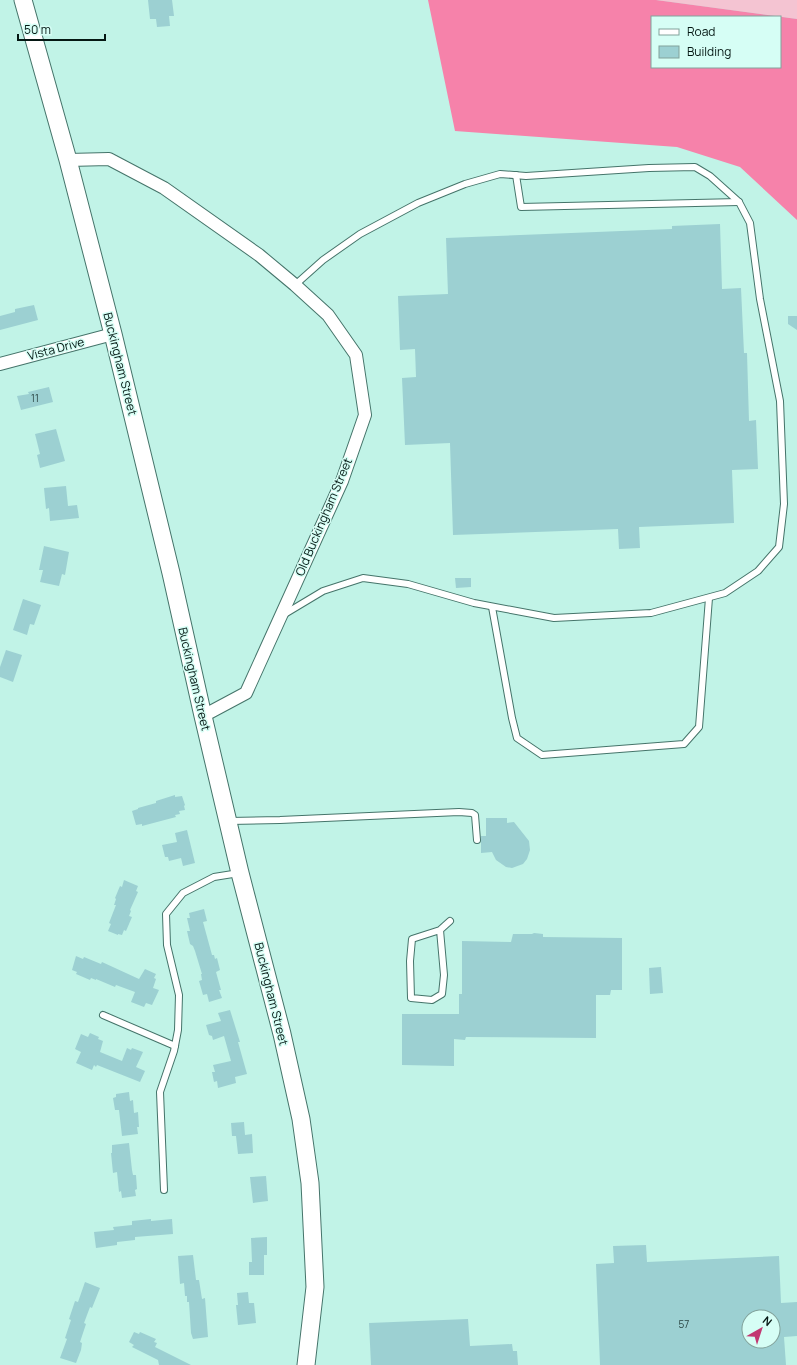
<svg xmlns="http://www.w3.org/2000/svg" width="797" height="1365" font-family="Manrope,sans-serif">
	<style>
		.green { fill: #f4c4d2 }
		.forest { fill: #f682aa; fill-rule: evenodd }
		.building { fill: #9cd0d2; fill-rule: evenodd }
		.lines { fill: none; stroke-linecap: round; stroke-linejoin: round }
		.service-casing { stroke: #45746a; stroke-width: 8 }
		.minor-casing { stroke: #45746a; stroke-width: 14 }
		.secondary-casing { stroke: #45746a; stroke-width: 19 }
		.service { stroke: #fff; stroke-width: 6 }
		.minor { stroke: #fff; stroke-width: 12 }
		.secondary { stroke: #fff; stroke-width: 17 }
		.labels { text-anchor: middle; stroke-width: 3; stroke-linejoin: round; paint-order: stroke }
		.number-label { font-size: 10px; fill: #2a4543 }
		.street-label { font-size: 12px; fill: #041713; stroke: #d6fef5 }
	</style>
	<rect width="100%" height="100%" fill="#c1f3e7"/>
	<polygon class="green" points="655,0 797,0 797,19 656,0"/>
	<path class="forest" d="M428 0H656L797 19V220L740 167 677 147 455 131ZM652 17H780V67H652Z"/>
	<g class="building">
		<polygon points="148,0 172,0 174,16 169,16 170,26 157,27 156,19 150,19"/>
		<polygon points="720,224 722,289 741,288 744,353 747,353 749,421 756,420 758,469 732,470 734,523 639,527 640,548 619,549 618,529 453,535 450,443 405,445 402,378 416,377 415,349 400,350 398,296 448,294 446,238 672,229 672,226"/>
		<polygon points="34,305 38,320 0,330 0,316 15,312 15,309"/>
		<polygon points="788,316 797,316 797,330 788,324"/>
		<polygon points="49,387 53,402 21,410 17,396 29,394 28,392"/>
		<polygon points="56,429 65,461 40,468 37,455 40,454 35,434"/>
		<polygon points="66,486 68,506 77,505 79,518 50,521 49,508 46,509 44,488"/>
		<polygon points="44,546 69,552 65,575 62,574 59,586 40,582 43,570 39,570"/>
		<polygon points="455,578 471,578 471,587 456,588"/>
		<polygon points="23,599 41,605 34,625 30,624 27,635 13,630"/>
		<polygon points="6,650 22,655 13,682 0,677 0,667"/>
		<polygon points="175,795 175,797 182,796 185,805 184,806 185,810 179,811 180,814 175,815 176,817 142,826 142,824 136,825 132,811 138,809 138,808 156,803 156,801"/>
		<polygon points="486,818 507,818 507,823 514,822 529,841 530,850 527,859 523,864 512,868 506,867 496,860 492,852 481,853 481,836 486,836"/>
		<polygon points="187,830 195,863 183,866 181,858 169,861 168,857 165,857 162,845 177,842 175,833"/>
		<polygon points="124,880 138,886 136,891 138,892 130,910 131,911 129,916 132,917 126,931 124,930 122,935 118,934 118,935 108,931 111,924 109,923 116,905 114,905 116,899 115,898 120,886 122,887"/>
		<polygon points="204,909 207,921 203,922 212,955 214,955 215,959 217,958 220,970 216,972 221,990 219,990 222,998 209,1002 207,994 203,995 199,981 202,980 201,974 202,974 195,951 193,946 190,944 187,931 190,931 187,918 190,918 189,913"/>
		<polygon points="534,933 543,934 543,937 622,938 622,990 611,990 610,995 596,995 596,1038 466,1037 465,1040 454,1039 454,1066 402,1065 402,1014 459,1014 459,994 462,994 462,941 511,942 513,934 532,934"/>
		<polygon points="76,956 83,959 84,957 101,964 102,962 139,979 145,969 156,974 154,978 156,979 153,988 159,990 152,1005 146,1003 144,1007 131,1002 135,992 116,985 115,987 96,979 96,980 91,978 90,980 76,974 77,972 72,970"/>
		<polygon points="661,967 663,993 650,994 649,968"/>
		<polygon points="230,1010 240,1042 238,1042 247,1074 235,1077 236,1083 218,1088 217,1081 214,1082 212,1072 215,1072 213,1065 231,1061 224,1036 213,1040 212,1036 209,1035 206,1025 221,1021 218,1013"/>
		<polygon points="90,1033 99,1037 98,1039 103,1041 100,1052 122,1061 127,1048 131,1050 132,1048 143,1052 136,1067 145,1071 140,1082 97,1065 96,1067 94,1065 92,1070 76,1063 81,1052 75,1049 81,1034 88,1037"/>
		<polygon points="129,1092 130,1101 133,1100 134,1113 138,1112 139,1127 137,1127 138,1134 122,1136 119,1110 115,1110 113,1098 116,1097 116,1094"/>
		<polygon points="244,1122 245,1135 252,1134 253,1153 238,1154 236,1136 232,1136 231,1123"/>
		<polygon points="129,1143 132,1170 133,1175 136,1175 137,1189 135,1190 136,1196 122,1198 121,1191 119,1192 117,1172 113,1173 111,1153 112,1153 112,1145"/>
		<polygon points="266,1176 268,1201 253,1203 250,1177"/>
		<polygon points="151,1219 151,1221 172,1219 173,1234 135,1237 135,1240 117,1242 117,1245 96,1248 94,1232 114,1230 113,1227 132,1225 132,1221"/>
		<polygon points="267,1237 267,1255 264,1255 264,1275 249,1275 249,1262 252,1262 251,1238"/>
		<path d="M646 1245 647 1262 779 1256 781 1303 797 1302V1336L784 1337 786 1365H600L596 1264 614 1263 613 1246ZM749 1317H773V1341H749Z"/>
		<polygon points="193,1255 196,1280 199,1280 202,1299 205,1298 208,1337 193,1339 191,1333 189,1302 187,1302 187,1296 185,1296 184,1283 180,1284 178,1256"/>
		<polygon points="85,1282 100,1288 92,1308 90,1307 84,1323 86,1324 80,1342 82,1343 81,1350 76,1363 60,1358 67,1339 65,1338 71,1320 69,1319 75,1301 78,1302"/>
		<polygon points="248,1292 249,1303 254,1303 256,1323 238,1325 236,1305 238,1305 237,1293"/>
		<polygon points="468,1319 470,1346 512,1344 513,1351 517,1351 518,1365 371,1365 369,1323"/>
		<polygon points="134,1332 139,1334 140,1332 156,1339 154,1342 157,1343 155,1347 191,1365 159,1365 158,1360 132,1347 134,1345 129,1342"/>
	</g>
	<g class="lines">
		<g class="service-casing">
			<g id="service">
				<polyline points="516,175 521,207 739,202"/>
				<polyline points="492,607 512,718 517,738 542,755 684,744 699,727 709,598"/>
				<polyline points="283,615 323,591 363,578 408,584 474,603 554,618 651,613 725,593 758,571 779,547 784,504 780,401 760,299 750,223 739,202 710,176 695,167 649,168 526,176 500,174 465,184 418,203 360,234 323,260 295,285"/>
				<polyline points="229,821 280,820 459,812 472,813 475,815 477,840"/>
				<polyline points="440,930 412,939 410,961 411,998 432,1000 442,994 444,975 440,930 450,921"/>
				<polyline points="103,1015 175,1046"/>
				<polyline points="164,1190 160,1092 174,1051 178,1030 179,995 167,945 166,914 183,893 214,877 239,873"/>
			</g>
		</g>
		<g class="minor-casing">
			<g id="minor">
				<polyline points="68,160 109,159 164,188 259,255 295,285 328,315 356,355 365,415 342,481 246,693 203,716"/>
				<polyline points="0,364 113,334"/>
			</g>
		</g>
		<g class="secondary-casing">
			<polyline id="secondary" points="23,0 68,160 113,334 171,573 203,716 240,873 282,1034 301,1119 310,1183 315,1287 306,1365"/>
		</g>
		<use href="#service" class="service"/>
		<use href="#minor" class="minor"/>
		<use href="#secondary" class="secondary"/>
	</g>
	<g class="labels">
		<g class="number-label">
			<text x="35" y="402">11</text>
			<text x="684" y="1328">57</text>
		</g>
		<g class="street-label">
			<text transform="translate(56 349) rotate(-15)" y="4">Vista Drive</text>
			<text transform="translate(120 364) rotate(76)" y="4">Buckingham Street</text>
			<text transform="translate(324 517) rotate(-67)" y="4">Old Buckingham Street</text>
			<text transform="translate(194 679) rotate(77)" y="4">Buckingham Street</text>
			<text transform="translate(271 994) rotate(76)" y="4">Buckingham Street</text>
		</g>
	</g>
	<rect x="651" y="16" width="130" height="52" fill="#d6fef5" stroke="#82a29b"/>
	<rect x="659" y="29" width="20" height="6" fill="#ffffff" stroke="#82a29b"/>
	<text x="687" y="36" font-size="12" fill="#041713">Road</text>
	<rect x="659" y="46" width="20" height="12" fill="#9cd0d2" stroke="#82a29b"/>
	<text x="687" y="56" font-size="12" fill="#041713">Building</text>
	<g transform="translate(761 1329) rotate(39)"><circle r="19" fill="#d6fef5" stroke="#82a29b"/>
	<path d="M0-3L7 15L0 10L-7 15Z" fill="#c23872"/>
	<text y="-6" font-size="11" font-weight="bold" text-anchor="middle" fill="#041713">N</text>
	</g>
	<path d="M18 34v6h87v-6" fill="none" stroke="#041713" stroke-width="2"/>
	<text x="24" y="34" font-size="12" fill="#041713" stroke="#d6fef5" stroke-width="3" paint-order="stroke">50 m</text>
</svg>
